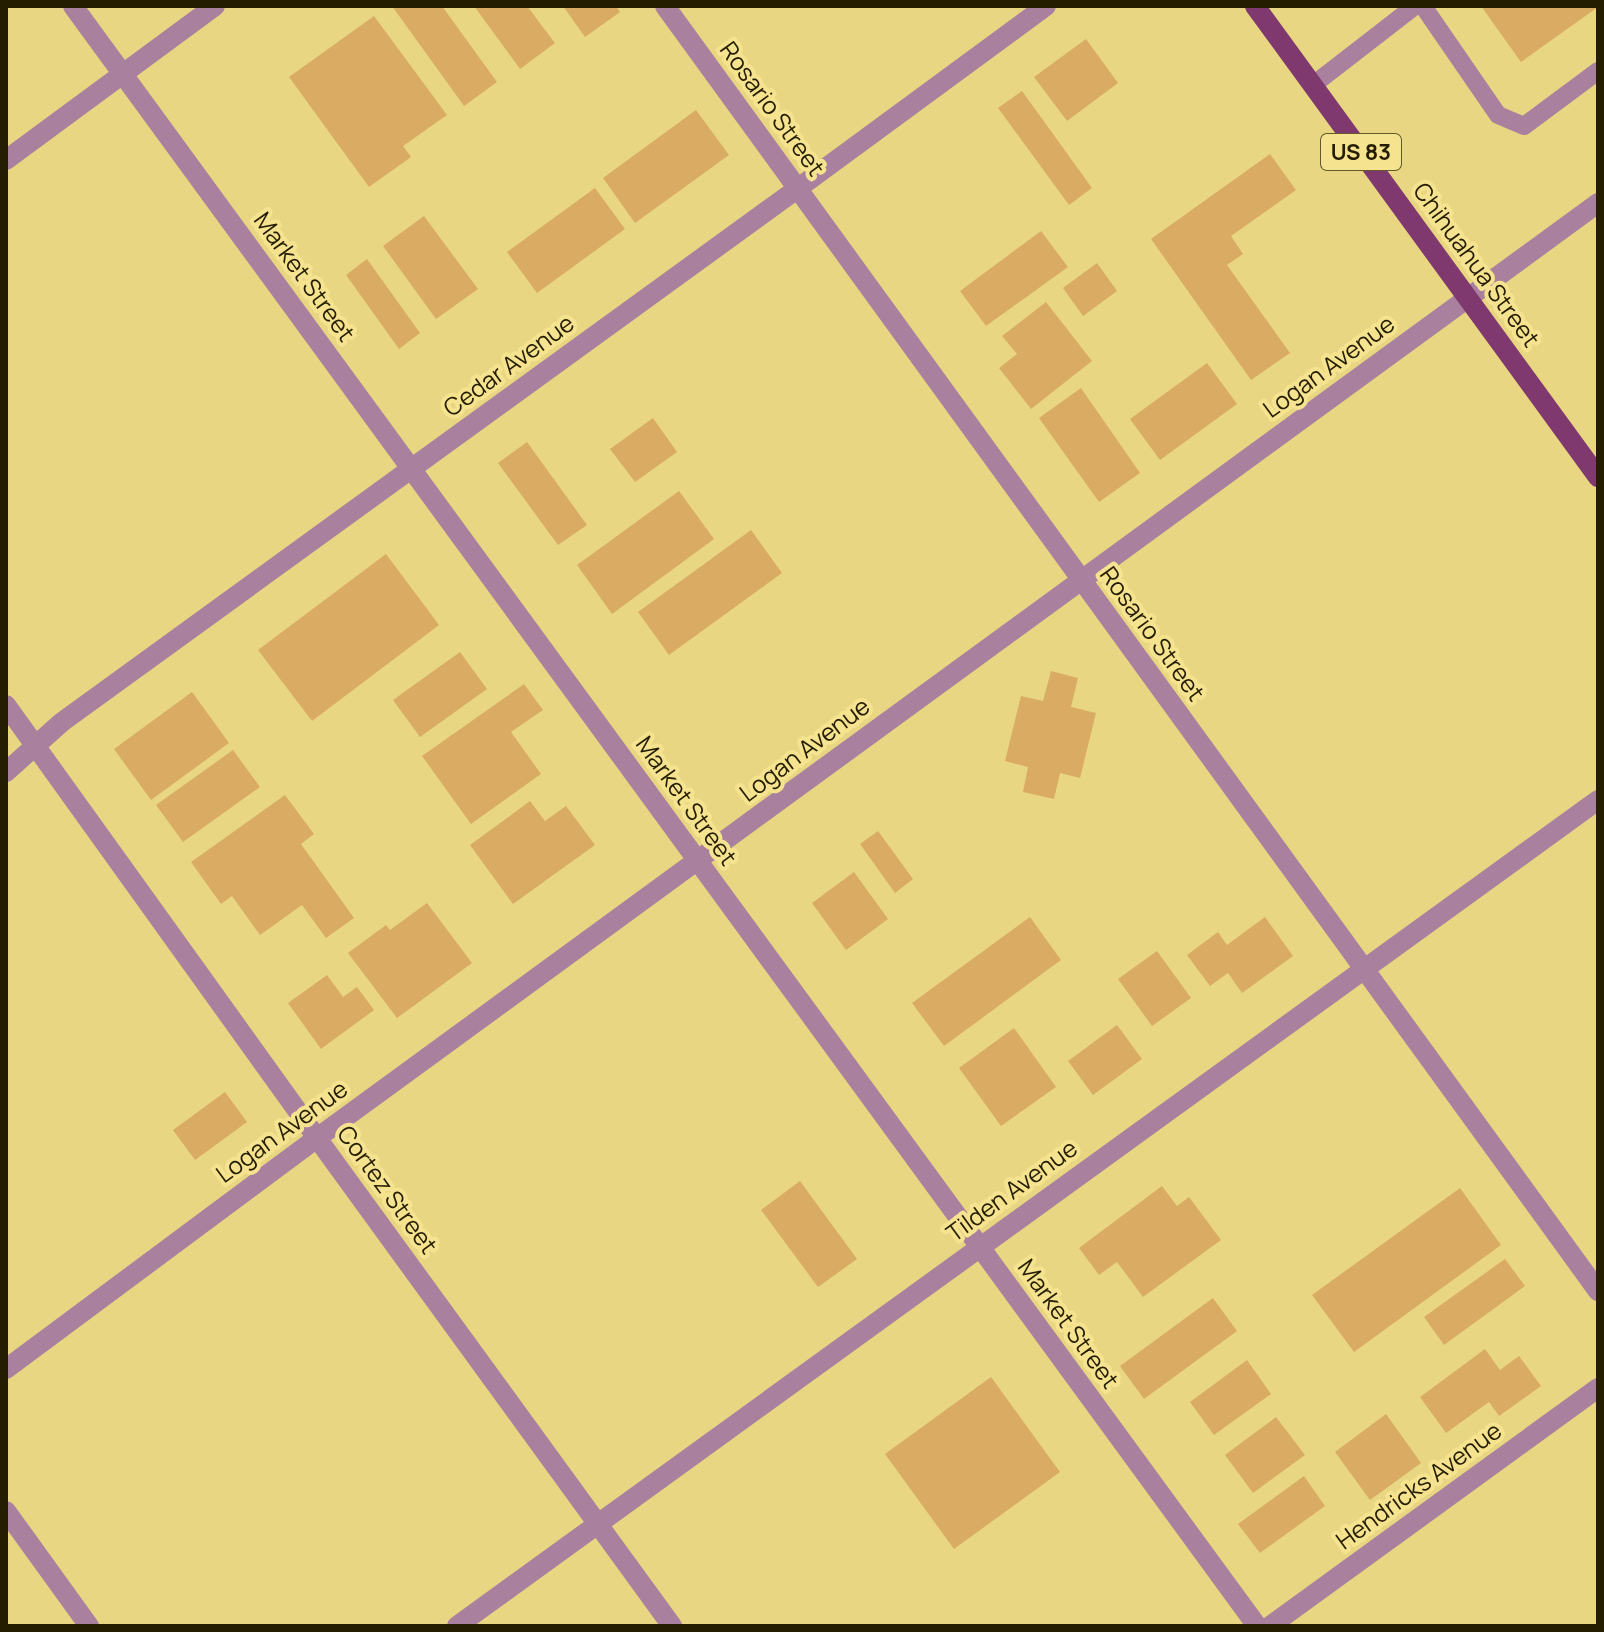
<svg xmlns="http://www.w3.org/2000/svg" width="1604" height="1632" font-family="Manrope,sans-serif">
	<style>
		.building { fill: #daac63 }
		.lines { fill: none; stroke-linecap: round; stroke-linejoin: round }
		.service { stroke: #a9819e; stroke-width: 18 }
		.minor { stroke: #a9819e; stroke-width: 20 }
		.tertiary { stroke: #a9819e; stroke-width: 20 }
		.primary { stroke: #7f396e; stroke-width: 20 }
		.labels { text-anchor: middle; stroke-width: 8; stroke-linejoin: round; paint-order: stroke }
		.shield { fill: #f5e38f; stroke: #63582b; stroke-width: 2 }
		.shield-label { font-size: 22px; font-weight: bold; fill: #251d00 }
		.street-label { font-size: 24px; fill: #251d00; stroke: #f5e38f }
	</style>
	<rect width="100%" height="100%" fill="#e8d682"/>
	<g class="building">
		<polygon points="392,6 442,6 497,82 464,106"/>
		<polygon points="474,6 527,6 555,43 520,69"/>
		<polygon points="563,6 616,6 620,12 585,37"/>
		<polygon points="1481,6 1598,6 1598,7 1521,62"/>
		<polygon points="374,16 447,115 403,146 411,157 369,187 289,77"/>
		<polygon points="1086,39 1118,83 1067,121 1034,77"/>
		<polygon points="1022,91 1092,188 1069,205 998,108"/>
		<polygon points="696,110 729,155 635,223 603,178"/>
		<polygon points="1270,154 1296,190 1231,236 1243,254 1227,265 1290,353 1251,380 1151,239"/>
		<polygon points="595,188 625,229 537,293 507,252"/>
		<polygon points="424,216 478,289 436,319 383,246"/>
		<polygon points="1041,231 1068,267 986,326 960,291"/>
		<polygon points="367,259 420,333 399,349 346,275"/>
		<polygon points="1097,263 1117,291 1083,316 1063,288"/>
		<polygon points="1046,302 1092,361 1031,409 999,368 1017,354 1002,336"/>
		<polygon points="1207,363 1237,404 1160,460 1130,419"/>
		<polygon points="1081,388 1140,473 1099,502 1039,418"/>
		<polygon points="653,418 677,452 635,482 610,449"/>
		<polygon points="527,442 587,525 558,545 498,463"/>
		<polygon points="679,491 714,539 612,614 577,565"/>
		<polygon points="751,530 782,573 669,655 638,612"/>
		<polygon points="386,554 439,625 312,721 258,650"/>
		<polygon points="460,652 487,689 420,737 393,700"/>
		<polygon points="1051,671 1078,678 1071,707 1096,713 1080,778 1060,773 1054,799 1023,792 1028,767 1005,761 1021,696 1043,701"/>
		<polygon points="524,684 543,710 511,732 541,774 471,824 422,756"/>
		<polygon points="192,692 229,743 151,800 114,749"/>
		<polygon points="233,750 260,787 183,842 156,805"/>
		<polygon points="285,795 314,834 301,844 354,918 326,938 302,905 260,935 232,896 221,904 191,862"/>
		<polygon points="530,801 545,821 566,806 595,845 513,904 470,845"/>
		<polygon points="878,831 913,879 895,893 860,844"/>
		<polygon points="854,872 888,919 846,950 812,903"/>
		<polygon points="427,903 472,963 397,1018 348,953 386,925 390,930"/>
		<polygon points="1030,917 1061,960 944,1046 912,1003"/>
		<polygon points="1265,917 1293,956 1242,993 1228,973 1210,986 1187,955 1218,932 1227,945"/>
		<polygon points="1157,951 1191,998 1152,1026 1118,979"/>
		<polygon points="327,975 343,997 357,987 374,1010 321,1049 288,1003"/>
		<polygon points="1117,1025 1142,1059 1093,1095 1068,1061"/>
		<polygon points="1014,1028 1056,1087 1001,1126 959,1068"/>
		<polygon points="225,1092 247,1122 195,1160 173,1130"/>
		<polygon points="800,1181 857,1259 818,1287 761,1210"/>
		<polygon points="1162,1186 1177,1206 1189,1197 1221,1240 1143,1297 1117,1262 1099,1275 1079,1248"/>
		<polygon points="1460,1188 1501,1245 1354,1352 1312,1295"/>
		<polygon points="1505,1259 1525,1286 1444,1345 1424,1317"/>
		<polygon points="1213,1298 1237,1331 1144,1399 1120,1366"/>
		<polygon points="1485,1349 1500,1370 1519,1356 1541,1386 1499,1416 1489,1402 1446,1433 1420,1397"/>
		<polygon points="1247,1360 1271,1394 1214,1435 1190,1402"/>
		<polygon points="991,1377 1060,1472 954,1549 885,1454"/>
		<polygon points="1386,1414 1421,1463 1370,1500 1335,1452"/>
		<polygon points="1276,1417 1305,1455 1253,1493 1225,1455"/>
		<polygon points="1304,1476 1325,1506 1260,1553 1238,1524"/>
	</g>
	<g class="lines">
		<g class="service">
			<polyline points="1423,6 1498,115 1524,126 1598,71"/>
			<polyline points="1313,85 1415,6"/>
		</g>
		<g class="minor">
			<polyline points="665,6 1598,1291"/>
			<polyline points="6,160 215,6"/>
			<polyline points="6,705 317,1138 672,1626"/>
			<polyline points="6,772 62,722 797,189 1046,6"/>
			<polyline points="6,1369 317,1138 1598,203"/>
			<polyline points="6,1511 89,1626"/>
			<polyline points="457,1626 1598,800"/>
			<polyline points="1270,1626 1598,1388"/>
		</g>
		<polyline class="tertiary" points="73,6 1257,1626"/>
		<polyline class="primary" points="1255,6 1598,477"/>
	</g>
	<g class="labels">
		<rect class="shield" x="1321" y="134" width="80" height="36" rx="6"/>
		<g class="shield-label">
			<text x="1361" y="160">US 83</text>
		</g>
		<g class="street-label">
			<text transform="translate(772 109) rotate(54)" y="8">Rosario Street</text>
			<text transform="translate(1476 265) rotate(54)" y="8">Chihuahua Street</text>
			<text transform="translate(304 277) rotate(54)" y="8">Market Street</text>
			<text transform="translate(509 366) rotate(-36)" y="8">Cedar Avenue</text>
			<text transform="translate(1329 367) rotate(-36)" y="8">Logan Avenue</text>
			<text transform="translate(1152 634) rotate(54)" y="8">Rosario Street</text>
			<text transform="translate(805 750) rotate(-37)" y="8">Logan Avenue</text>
			<text transform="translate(686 801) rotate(54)" y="8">Market Street</text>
			<text transform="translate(282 1132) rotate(-36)" y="8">Logan Avenue</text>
			<text transform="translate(387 1190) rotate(54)" y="8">Cortez Street</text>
			<text transform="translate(1012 1191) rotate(-36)" y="8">Tilden Avenue</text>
			<text transform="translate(1068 1324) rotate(54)" y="8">Market Street</text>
			<text transform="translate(1419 1486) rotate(-36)" y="8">Hendricks Avenue</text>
		</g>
	</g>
	<rect width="1604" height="1632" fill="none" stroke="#251d00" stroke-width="16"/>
</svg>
